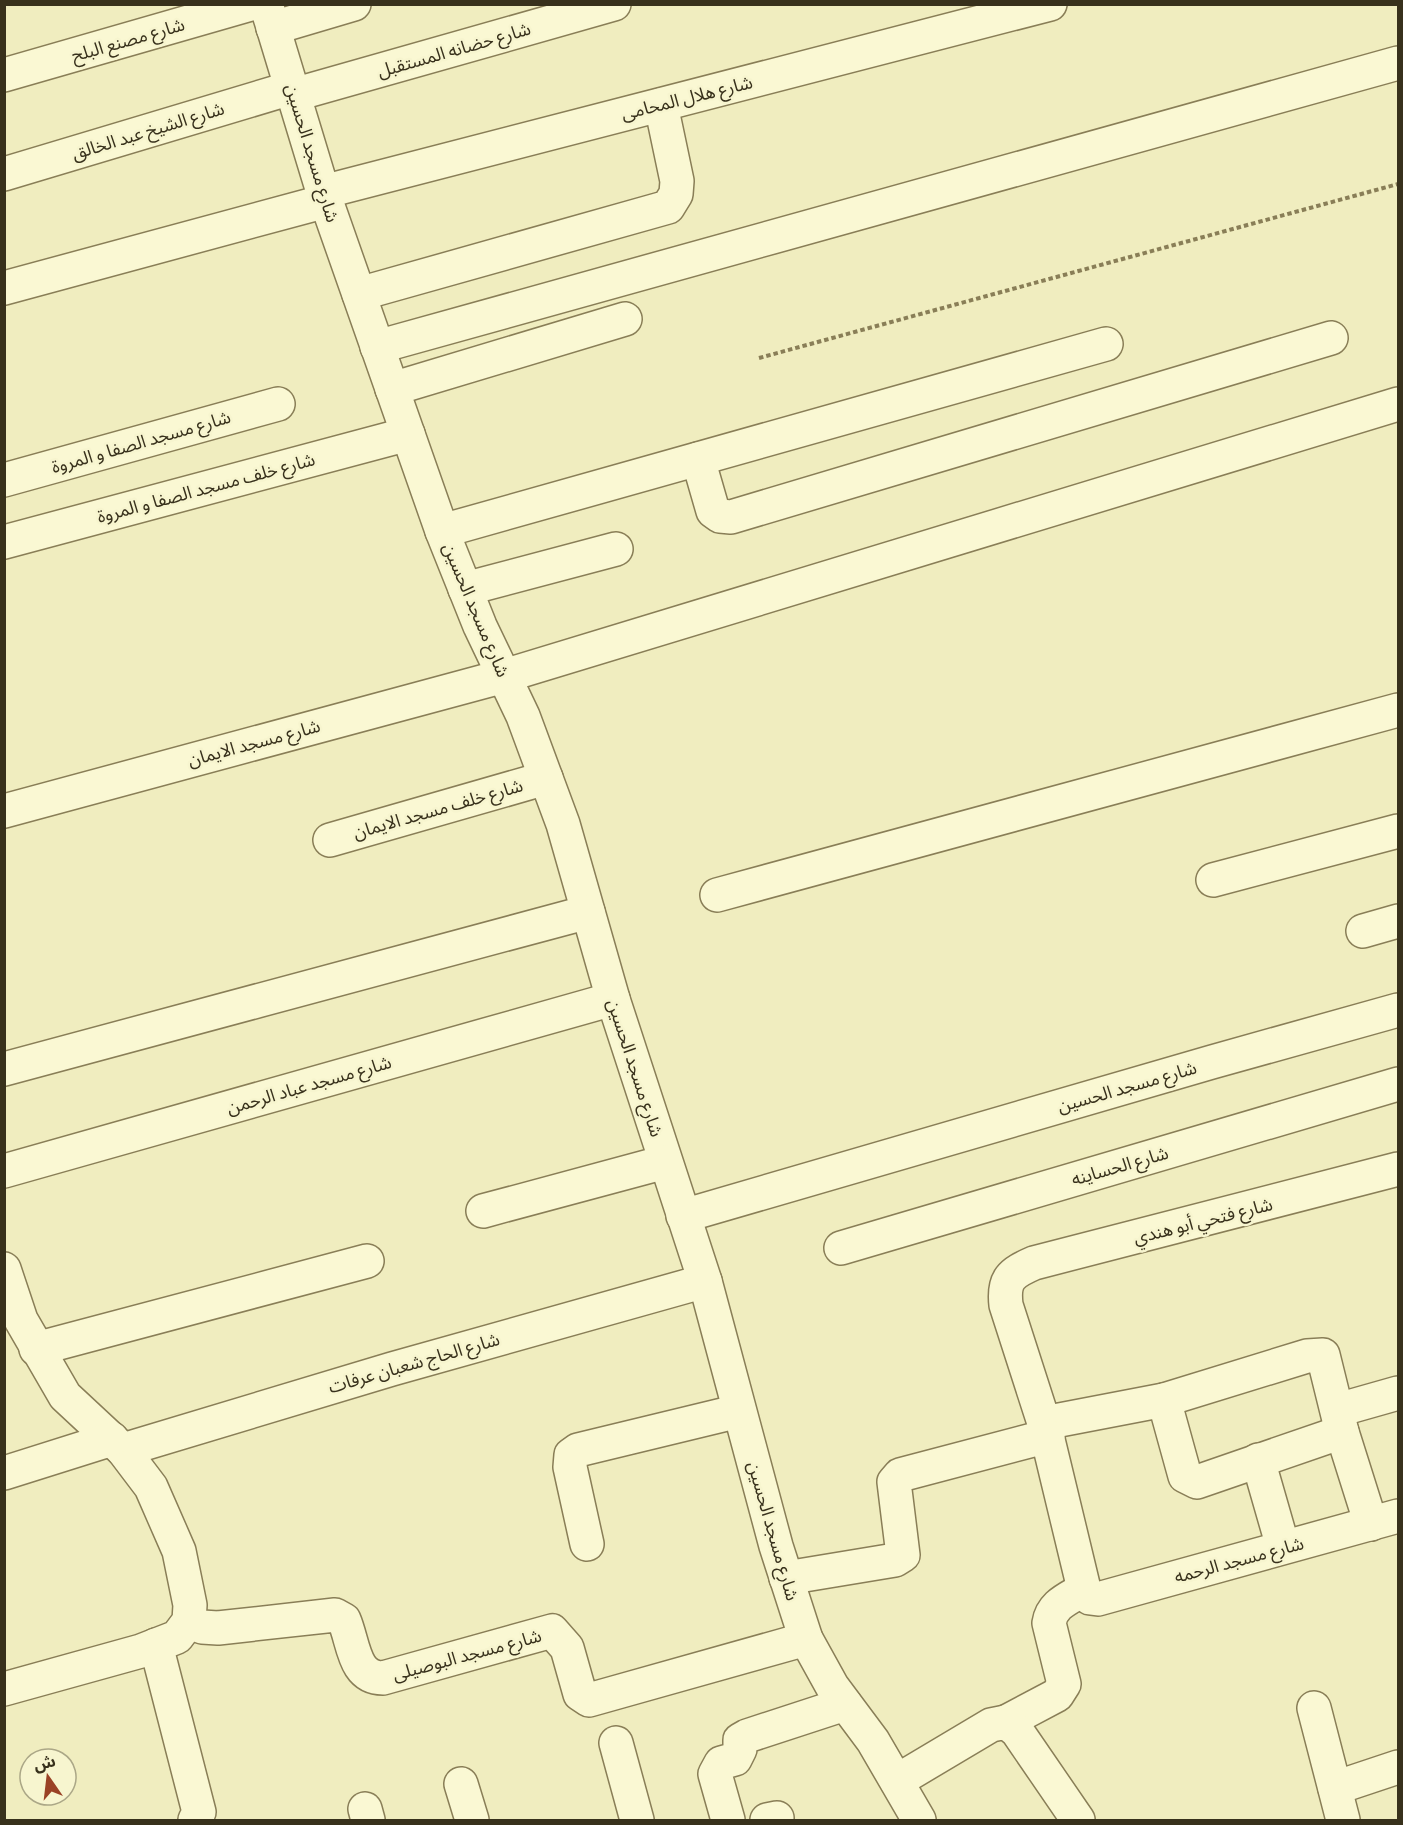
<svg xmlns="http://www.w3.org/2000/svg" width="1403" height="1825" font-family="Bitter,'Noto Sans Arabic',serif">
	<style>
		.lines { fill: none; stroke-linecap: round; stroke-linejoin: round }
		.minor-casing { stroke: #897e57; stroke-width: 36 }
		.path { stroke: #897e57; stroke-width: 4; stroke-dasharray: 4.5 3; stroke-linecap: butt }
		.minor { stroke: #faf8d3; stroke-width: 33 }
		.labels { text-anchor: middle; stroke-width: 5; stroke-linejoin: round; paint-order: stroke }
		.street-label { font-size: 18px; fill: #38311c; stroke: #f7f5cf }
	</style>
	<rect width="100%" height="100%" fill="#f0edbf"/>
	<g class="lines">
		<g class="minor-casing">
			<g id="minor">
				<polyline points="266,4 323,192 442,531 480,626 523,716 563,824 613,999 705,1281 776,1546 806,1639 832,1686 873,1741 919,1820"/>
				<polyline points="273,28 354,4"/>
				<polyline points="4,75 251,4"/>
				<polyline points="293,95 614,4"/>
				<polyline points="4,174 291,88"/>
				<polyline points="323,192 1050,4"/>
				<polyline points="4,288 326,201"/>
				<polyline points="359,294 668,207 676,194 677,181 661,105"/>
				<polyline points="377,347 1398,63"/>
				<polyline points="392,389 625,319"/>
				<polyline points="698,459 713,511 720,516 731,517 1331,338"/>
				<polyline points="4,480 278,404"/>
				<polyline points="442,531 1106,344"/>
				<polyline points="4,542 408,434"/>
				<polyline points="465,589 616,549"/>
				<polyline points="4,811 504,676 1398,404"/>
				<polyline points="330,840 546,778"/>
				<polyline points="1213,880 1398,831"/>
				<polyline points="717,895 1398,710"/>
				<polyline points="1363,931 1398,921"/>
				<polyline points="4,1069 588,912"/>
				<polyline points="4,1171 613,999"/>
				<polyline points="483,1211 665,1162"/>
				<polyline points="683,1216 1212,1062 1398,1010"/>
				<polyline points="841,1248 1398,1084"/>
				<polyline points="4,1269 21,1320 65,1396 123,1450 151,1487 179,1551 190,1605 189,1621 177,1637 141,1651 4,1689"/>
				<polyline points="36,1349 367,1261"/>
				<polyline points="1164,1400 1307,1356 1323,1355 1342,1432 1371,1524"/>
				<polyline points="1338,1410 1398,1393"/>
				<polyline points="1044,1423 1084,1589 1090,1598 1098,1599 1398,1516"/>
				<path d="M1342 1432 1197 1482 1185 1476 1164 1400 1044 1423 1006 1305C1003 1279 1011 1273 1034 1263L1398 1169"/>
				<polyline points="123,1450 392,1369 705,1281"/>
				<polyline points="1258,1460 1283,1547"/>
				<polyline points="4,1473 112,1439"/>
				<polyline points="587,1544 570,1467 571,1455 578,1450 739,1411"/>
				<polyline points="786,1578 895,1560 903,1555 894,1482 900,1475 1048,1436"/>
				<path d="M189 1621 202 1627 218 1628 335 1615 344 1620C354 1643 353 1678 383 1678L552 1631 567 1648 580 1694 589 1700 806 1639"/>
				<polyline points="156,1645 199,1812 195,1820"/>
				<polyline points="1314,1708 1343,1820"/>
				<path d="M1006 1722 1057 1695 1064 1684 1049 1623C1052 1604 1068 1599 1084 1589"/>
				<polyline points="616,1743 637,1820"/>
				<polyline points="897,1781 991,1725 1006,1722 1017,1731 1078,1820"/>
				<polyline points="461,1784 472,1820"/>
				<polyline points="1335,1788 1398,1767"/>
				<polyline points="365,1809 368,1820"/>
				<polyline points="728,1820 715,1774 721,1763 735,1759 740,1749 740,1740 747,1736 845,1704"/>
				<polyline points="767,1820 777,1818"/>
			</g>
		</g>
		<polyline class="path" points="759,358 1398,184"/>
		<use href="#minor" class="minor"/>
	</g>
	<g class="labels">
		<g class="street-label">
			<text transform="translate(128 40) rotate(-16)" y="6">شارع مصنع البلح</text>
			<text transform="translate(454 50) rotate(-16)" y="6">شارع حضانه المستقبل</text>
			<text transform="translate(687 98) rotate(-14)" y="6">شارع هلال المحامى</text>
			<text transform="translate(148 131) rotate(-17)" y="6">شارع الشيخ عبد الخالق</text>
			<text transform="translate(312 153) rotate(73)" y="6">شارع مسجد الحسين</text>
			<text transform="translate(141 442) rotate(-16)" y="6">شارع مسجد الصفا و المروة</text>
			<text transform="translate(206 488) rotate(-15)" y="6">شارع خلف مسجد الصفا و المروة</text>
			<text transform="translate(476 610) rotate(67)" y="6">شارع مسجد الحسين</text>
			<text transform="translate(254 743) rotate(-15)" y="6">شارع مسجد الايمان</text>
			<text transform="translate(438 809) rotate(-16)" y="6">شارع خلف مسجد الايمان</text>
			<text transform="translate(635 1068) rotate(72)" y="6">شارع مسجد الحسين</text>
			<text transform="translate(309 1085) rotate(-16)" y="6">شارع مسجد عباد الرحمن</text>
			<text transform="translate(1127 1087) rotate(-16)" y="6">شارع مسجد الحسين</text>
			<text transform="translate(1120 1166) rotate(-16)" y="6">شارع الحساينه</text>
			<text transform="translate(1203 1221) rotate(-14)" y="6">شارع فتحي أبو هندي</text>
			<text transform="translate(414 1363) rotate(-16)" y="6">شارع الحاج شعبان عرفات</text>
			<text transform="translate(773 1531) rotate(74)" y="6">شارع مسجد الحسين</text>
			<text transform="translate(1239 1560) rotate(-15)" y="6">شارع مسجد الرحمه</text>
			<text transform="translate(467 1655) rotate(-15)" y="6">شارع مسجد البوصيلى</text>
		</g>
	</g>
	<rect width="1403" height="1825" fill="none" stroke="#38311c" stroke-width="12"/>
	<g transform="translate(48 1777) rotate(346)"><circle r="28" fill="#f7f5cf" stroke="#aba787" stroke-width="1.5"/>
	<path d="M0-4.5L10 22L0 15L-10 22Z" fill="#9a4225"/>
	<text y="-9" font-size="16" font-weight="bold" text-anchor="middle" fill="#38311c">ش</text>
	</g>
</svg>
